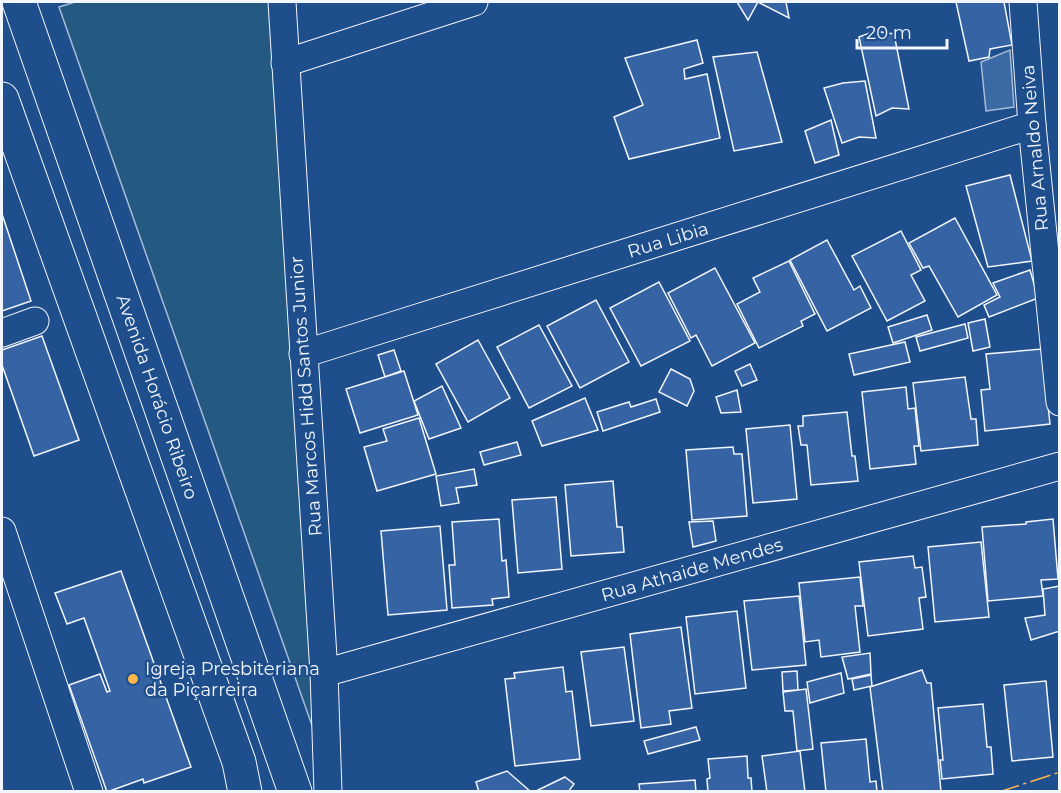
<svg xmlns="http://www.w3.org/2000/svg" width="1061" height="793" font-family="Montserrat,sans-serif">
	<style>
		.green { fill: #245a82; stroke: #a8bbd7; stroke-width: 1.5 }
		.water { fill: #3b69a3; stroke: #a8bbd7; stroke-width: 1.5 }
		.building { fill: #3563a3; stroke: #f2f6ff; stroke-width: 1.5 }
		.lines { fill: none; stroke-linecap: round; stroke-linejoin: round }
		.minor-casing { stroke: #f2f6ff; stroke-width: 29 }
		.tertiary-casing { stroke: #f2f6ff; stroke-width: 35 }
		.minor { stroke: #1f4e8c; stroke-width: 27 }
		.tertiary { stroke: #1f4e8c; stroke-width: 33 }
		.power { stroke: #ffb74d; stroke-width: 1.5; stroke-dasharray: 21 4.5 3 4.5; stroke-linecap: butt }
		.poi-dot { fill: #ffb74d; stroke: #1f4e8c; stroke-width: 2 }
		.labels { text-anchor: middle; stroke-width: 4.5; stroke-linejoin: round; paint-order: stroke }
		.street-label { font-size: 18px; fill: #f2f6ff; stroke: #1f4e8c }
		.poi-label { font-size: 18px; fill: #f2f6ff; stroke: #1f4e8c; text-anchor: start }
	</style>
	<rect width="100%" height="100%" fill="#1f4e8c"/>
	<polygon class="green" points="75,2 275,2 315,734 59,7"/>
	<polygon class="water" points="1010,50 1014,107 986,111 981,62"/>
	<g class="building">
		<polygon points="737,2 786,2 789,18 758,2 748,20"/>
		<polygon points="956,2 1004,2 1012,45 990,49 989,57 969,61"/>
		<polygon points="875,31 894,34 909,109 892,108 876,116 859,37"/>
		<polygon points="697,40 703,63 684,69 685,79 707,74 720,138 629,159 614,117 643,105 625,58"/>
		<polygon points="757,52 782,142 734,151 713,57"/>
		<polygon points="865,81 876,138 859,137 842,143 824,88 843,83"/>
		<polygon points="831,120 839,155 815,163 805,131"/>
		<polygon points="1010,175 1032,261 988,267 966,186"/>
		<polygon points="2,214 31,301 2,311"/>
		<polygon points="955,218 997,295 958,317 929,266 923,268 909,243"/>
		<polygon points="901,231 921,270 911,275 925,301 887,321 852,256"/>
		<polygon points="827,240 854,290 860,286 871,308 827,331 790,260"/>
		<polygon points="789,261 815,314 801,321 803,326 759,348 737,304 760,292 753,278"/>
		<polygon points="715,268 755,343 712,366 696,335 691,338 668,293"/>
		<polygon points="1030,270 1038,298 989,317 984,305 1000,297 993,283"/>
		<polygon points="659,282 690,341 641,366 610,308"/>
		<polygon points="596,300 629,362 580,388 547,326"/>
		<polygon points="927,315 932,330 893,343 888,327"/>
		<polygon points="985,319 990,347 973,351 968,323"/>
		<polygon points="965,324 968,338 920,351 916,337"/>
		<polygon points="539,325 572,386 529,408 497,347"/>
		<polygon points="42,336 79,440 34,456 2,365 2,350"/>
		<polygon points="478,340 510,398 468,422 436,364"/>
		<polygon points="905,342 910,362 854,375 849,354"/>
		<polygon points="1042,349 1050,424 985,431 981,390 990,389 986,354"/>
		<polygon points="394,350 401,371 385,377 378,355"/>
		<polygon points="750,364 757,380 742,386 735,371"/>
		<polygon points="671,369 690,379 694,391 687,406 659,392"/>
		<polygon points="404,371 418,415 360,433 346,389"/>
		<polygon points="965,377 971,419 976,419 978,445 921,451 913,383"/>
		<polygon points="442,386 461,428 429,439 414,401"/>
		<polygon points="906,387 908,409 915,408 919,446 914,446 916,464 870,469 862,392"/>
		<polygon points="737,390 741,412 721,413 716,397"/>
		<polygon points="585,398 598,430 542,446 532,421"/>
		<polygon points="656,399 660,412 603,431 597,412 629,402 631,407"/>
		<polygon points="847,412 852,456 855,456 858,481 811,485 807,445 801,445 798,426 803,426 803,416"/>
		<polygon points="419,418 436,474 377,491 364,447 387,441 383,429"/>
		<polygon points="790,425 797,499 753,503 746,429"/>
		<polygon points="517,442 521,455 484,465 480,452"/>
		<polygon points="733,447 734,454 742,454 747,516 692,520 686,450"/>
		<polygon points="474,469 477,485 456,488 459,503 441,506 436,476"/>
		<polygon points="613,481 617,527 622,527 624,552 571,556 565,485"/>
		<polygon points="556,497 562,569 518,573 512,500"/>
		<polygon points="499,519 502,561 506,560 509,597 492,599 493,605 452,608 449,565 455,565 452,522"/>
		<polygon points="1053,519 1058,579 1041,580 1043,596 988,601 982,527 1026,524 1026,522"/>
		<polygon points="713,521 716,541 693,547 689,522"/>
		<polygon points="440,526 447,610 388,615 381,531"/>
		<polygon points="981,542 989,617 935,622 928,547"/>
		<polygon points="913,556 915,568 922,567 926,597 919,598 923,629 868,636 859,562"/>
		<polygon points="121,571 191,767 144,783 143,779 107,792 69,685 100,674 107,692 110,691 84,618 67,624 55,593"/>
		<polygon points="860,577 863,606 855,606 860,652 821,657 819,640 805,642 799,583"/>
		<polygon points="1060,586 1060,631 1031,640 1025,618 1045,615 1043,589"/>
		<polygon points="799,596 806,665 752,670 744,601"/>
		<polygon points="737,611 746,688 695,694 686,617"/>
		<polygon points="681,627 692,708 669,711 671,724 641,728 630,634"/>
		<polygon points="624,647 634,721 591,726 581,652"/>
		<polygon points="870,653 871,674 848,679 842,657"/>
		<polygon points="563,667 566,692 572,691 580,759 515,766 505,679 515,678 514,673"/>
		<polygon points="922,670 927,683 931,683 941,792 883,792 870,687"/>
		<polygon points="797,671 798,690 783,691 782,672"/>
		<polygon points="841,673 844,693 810,703 807,682"/>
		<polygon points="871,675 872,686 854,690 852,679"/>
		<polygon points="1046,681 1053,757 1012,761 1004,685"/>
		<polygon points="806,689 813,749 797,751 793,711 785,711 783,692"/>
		<polygon points="983,704 987,747 991,747 993,774 942,779 940,760 943,760 938,708"/>
		<polygon points="696,727 700,740 648,754 644,741"/>
		<polygon points="866,739 870,782 876,781 877,792 826,792 821,743"/>
		<polygon points="800,751 805,792 767,792 762,756"/>
		<polygon points="747,756 748,778 751,778 752,792 708,792 707,779 710,778 708,759"/>
		<polygon points="507,771 531,792 479,792 476,782"/>
		<polygon points="565,777 574,784 568,792 540,792 538,790"/>
		<polygon points="695,780 696,792 640,792 639,784"/>
	</g>
	<g class="lines">
		<g class="minor-casing">
			<g id="minor">
				<polyline points="282,2 324,673 328,792"/>
				<polyline points="1023,2 1032,125 1060,402"/>
				<polyline points="285,63 474,2"/>
				<polyline points="2,333 35,321"/>
				<polyline points="303,354 1032,125"/>
				<polyline points="2,531 89,792"/>
				<polyline points="324,673 1060,466"/>
			</g>
		</g>
		<g class="tertiary-casing">
			<g id="tertiary">
				<polyline points="19,2 295,792"/>
				<polyline points="2,99 239,762 245,792"/>
			</g>
		</g>
		<use href="#minor" class="minor"/>
		<use href="#tertiary" class="tertiary"/>
		<polyline class="power" points="999,792 1060,772"/>
	</g>
	<circle class="poi-dot" cx="133" cy="679" r="6"/>
	<g class="labels">
		<g class="street-label">
			<text transform="translate(1035 148) rotate(-95)" y="6">Rua Arnaldo Neiva</text>
			<text transform="translate(668 240) rotate(-17)" y="6">Rua Libia</text>
			<text transform="translate(306 396) rotate(-94)" y="6">Rua Marcos Hidd Santos Junior</text>
			<text transform="translate(157 397) rotate(71)" y="6">Avenida Horácio Ribeiro</text>
			<text transform="translate(692 570) rotate(-16)" y="6">Rua Athaide Mendes</text>
		</g>
		<g class="poi-label">
			<text x="145" y="675">Igreja Presbiteriana<tspan x="145" dy="21">da Piçarreira</tspan></text>
		</g>
	</g>
	<rect width="1061" height="793" fill="none" stroke="#f2f6ff" stroke-width="6"/>
	<path d="M857 39v9h90v-9" fill="none" stroke="#f2f6ff" stroke-width="3"/>
	<text x="866" y="39" font-size="18" fill="#f2f6ff" stroke="#1f4e8c" stroke-width="4.5" paint-order="stroke">20 m</text>
</svg>
